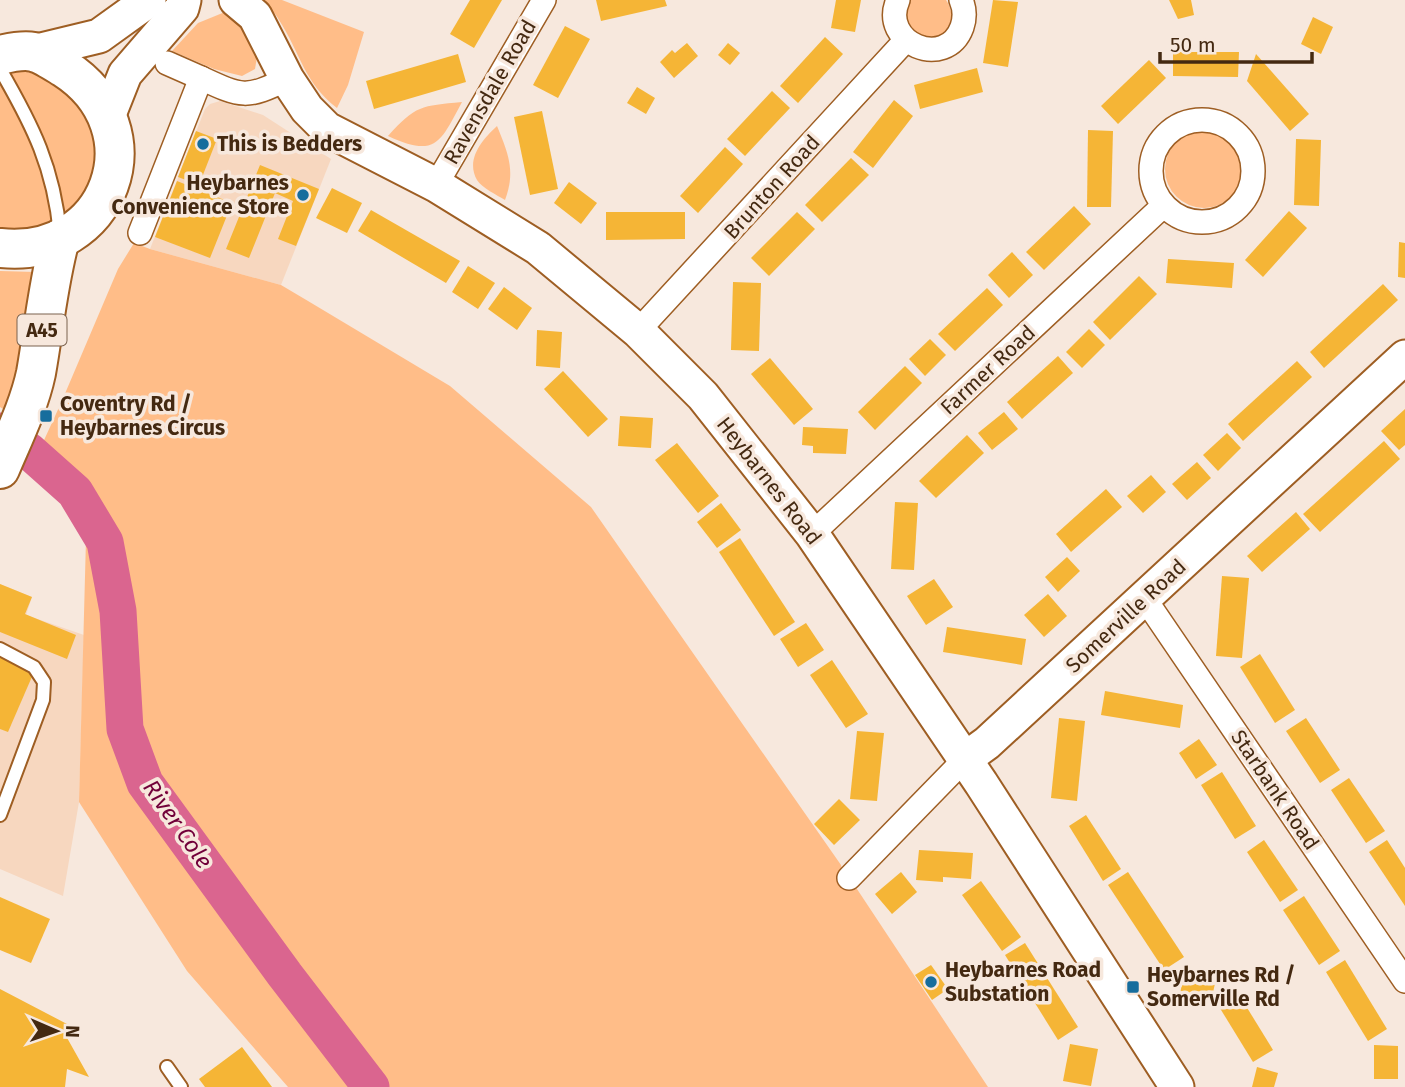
<svg xmlns="http://www.w3.org/2000/svg" width="1405" height="1087" font-family="'Fira Sans',sans-serif">
	<style>
		.built { fill: #f7d7bf }
		.green { fill: #ffbd88 }
		.lines { fill: none; stroke-linecap: round; stroke-linejoin: round }
		.river { stroke: #da658f; stroke-width: 37 }
		.building { fill: #f5b536 }
		.lane-casing { stroke: #9e5e23; stroke-width: 16 }
		.street-casing { stroke: #9e5e23; stroke-width: 26 }
		.secondary-casing { stroke: #9e5e23; stroke-width: 37 }
		.highway-casing { stroke: #9e5e23; stroke-width: 42 }
		.lane { stroke: #fff; stroke-width: 12 }
		.street { stroke: #fff; stroke-width: 23 }
		.secondary { stroke: #fff; stroke-width: 33 }
		.highway { stroke: #fff; stroke-width: 38 }
		.poi-dot { fill: #166d9d; stroke: #f7e8dd; stroke-width: 2.5 }
		.labels { text-anchor: middle; stroke-width: 7; stroke-linejoin: round; paint-order: stroke }
		.shield { fill: #f7e8dd; stroke: #7a624e; stroke-width: 2 }
		.shield-label { font-size: 19px; font-weight: bold; fill: #442911 }
		.street-label { font-size: 21px; fill: #442911; stroke: #f7e8dd }
		.poi-label { font-size: 21px; font-weight: bold; fill: #442911; stroke: #f7e8dd; text-anchor: start }
		.water-label { font-size: 23px; font-style: italic; fill: #710039; stroke: #f7e8dd }
	</style>
	<rect width="100%" height="100%" fill="#f7e8dd"/>
	<g class="built">
		<polygon points="220,101 263,115 331,159 281,285 150,249 205,109 210,104"/>
		<polygon points="0,584 32,597 26,615 84,635 79,802 63,896 0,869"/>
	</g>
	<g class="green">
		<path d="M260 0H282L364 32 348 85 337 108C304 83 300 52 279 20 275 12 266 6 260 0Z"/>
		<path d="M910 0H946C954 11 954 30 939 37 934 39 927 39 921 39L905 21 907 5Z"/>
		<polygon points="225,12 239,19 258,51 255,69 242,76 214,69 172,51 198,23"/>
		<polygon points="19,70 45,76 87,109 98,162 91,188 54,226 0,233 0,73"/>
		<path d="M462 102C440 143 436 158 388 136 416 105 421 106 462 102Z"/>
		<path d="M497 126C508 153 516 171 505 200 497 195 482 188 477 180 465 159 483 139 497 126Z"/>
		<circle cx="1204" cy="169" r="39"/>
		<polygon points="134,243 150,249 281,285 308,301 450,386 591,507 841,865 844,881 857,889 988,1087 288,1087 187,971 79,802 86,539 78,520 29,473 61,403 118,269"/>
		<polygon points="0,271 36,272 20,361 6,411 0,407"/>
	</g>
	<g class="lines">
		<polyline class="river" points="0,431 30,452 75,492 105,542 118,611 125,729 145,783 285,975 371,1087"/>
	</g>
	<g class="building">
		<polygon points="470,0 502,0 474,48 450,34"/>
		<polygon points="596,0 665,0 667,6 601,21"/>
		<polygon points="836,0 861,0 855,32 831,28"/>
		<polygon points="993,0 1018,2 1008,67 983,63"/>
		<polygon points="1169,0 1191,0 1194,15 1178,19"/>
		<polygon points="1313,17 1333,27 1321,54 1301,44"/>
		<polygon points="565,26 590,39 558,98 533,85"/>
		<polygon points="825,37 843,54 798,103 780,86"/>
		<polygon points="687,43 698,56 674,78 660,62 672,50 675,53"/>
		<polygon points="728,43 740,53 730,65 718,55"/>
		<polygon points="1173,52 1239,52 1238,77 1173,76"/>
		<polygon points="458,54 466,82 374,109 366,81"/>
		<polygon points="1256,54 1309,114 1290,131 1247,81"/>
		<polygon points="1149,60 1166,78 1118,124 1101,106"/>
		<polygon points="977,68 983,92 920,109 914,85"/>
		<polygon points="637,87 655,98 646,114 627,103"/>
		<polygon points="772,91 790,108 745,156 727,139"/>
		<polygon points="894,100 913,116 873,168 853,152"/>
		<polygon points="542,111 558,189 530,195 514,117"/>
		<polygon points="1088,130 1113,131 1111,207 1087,207"/>
		<polygon points="196,131 217,139 199,185 178,177"/>
		<polygon points="1296,139 1321,140 1319,206 1294,205"/>
		<polygon points="725,147 743,164 698,213 680,196"/>
		<polygon points="851,158 869,175 822,222 805,205"/>
		<polygon points="260,165 319,189 296,246 278,239 293,201 275,193 249,258 226,249"/>
		<polygon points="177,181 232,203 210,258 155,237"/>
		<polygon points="569,182 597,203 581,224 554,203"/>
		<polygon points="332,188 362,203 347,233 316,218"/>
		<polygon points="1074,206 1091,224 1044,270 1026,252"/>
		<polygon points="371,210 460,261 446,283 358,231"/>
		<polygon points="1289,211 1307,228 1263,277 1245,260"/>
		<polygon points="606,212 685,212 685,239 606,240"/>
		<polygon points="797,212 815,229 769,276 751,258"/>
		<polygon points="1399,242 1405,243 1405,278 1398,277"/>
		<polygon points="1012,252 1033,275 1009,298 988,275"/>
		<polygon points="1168,259 1234,263 1232,288 1166,283"/>
		<polygon points="468,266 495,283 478,309 452,292"/>
		<polygon points="1139,276 1157,294 1110,340 1093,322"/>
		<polygon points="733,282 761,283 759,351 731,350"/>
		<polygon points="1383,284 1398,300 1324,368 1310,352"/>
		<polygon points="504,287 532,308 517,330 488,309"/>
		<polygon points="987,288 1003,305 955,351 938,334"/>
		<polygon points="1089,329 1105,345 1082,368 1066,352"/>
		<polygon points="537,330 562,332 560,368 536,366"/>
		<polygon points="930,339 946,355 925,376 909,359"/>
		<polygon points="1058,356 1073,373 1022,419 1007,402"/>
		<polygon points="770,358 813,409 794,425 751,374"/>
		<polygon points="1297,361 1312,377 1243,441 1228,424"/>
		<polygon points="905,366 922,383 875,430 858,412"/>
		<polygon points="563,371 608,419 588,437 544,389"/>
		<polygon points="1405,409 1405,445 1399,450 1381,431"/>
		<polygon points="1004,412 1018,429 992,450 978,433"/>
		<polygon points="620,416 653,418 651,448 618,446"/>
		<polygon points="803,427 848,429 846,454 813,453 813,446 802,445"/>
		<polygon points="1227,433 1241,448 1218,471 1203,455"/>
		<polygon points="967,435 984,453 936,498 919,481"/>
		<polygon points="1384,441 1400,459 1320,532 1303,514"/>
		<polygon points="677,443 719,496 698,513 655,460"/>
		<polygon points="1197,462 1211,478 1187,500 1172,484"/>
		<polygon points="1151,475 1166,492 1143,513 1127,496"/>
		<polygon points="1106,489 1122,507 1071,552 1056,534"/>
		<polygon points="895,502 918,503 914,570 891,569"/>
		<polygon points="721,503 741,530 717,548 697,522"/>
		<polygon points="1296,512 1310,529 1262,572 1247,556"/>
		<polygon points="740,538 795,622 774,636 719,552"/>
		<polygon points="1067,557 1080,571 1058,592 1045,577"/>
		<polygon points="1222,576 1249,578 1242,658 1216,656"/>
		<polygon points="934,579 953,607 926,625 907,596"/>
		<polygon points="0,584 32,597 25,614 76,635 67,659 0,632"/>
		<polygon points="1048,594 1067,616 1044,637 1024,615"/>
		<polygon points="806,623 824,650 798,667 780,639"/>
		<polygon points="947,627 1026,639 1022,665 943,652"/>
		<polygon points="1260,654 1295,710 1275,723 1240,667"/>
		<polygon points="0,657 34,672 8,732 0,729"/>
		<polygon points="832,660 868,714 846,728 810,675"/>
		<polygon points="1105,691 1183,705 1180,728 1101,715"/>
		<polygon points="1059,718 1085,721 1077,801 1051,798"/>
		<polygon points="1306,718 1340,770 1320,783 1286,731"/>
		<polygon points="857,731 884,733 877,801 850,799"/>
		<polygon points="1199,739 1217,765 1196,779 1179,753"/>
		<polygon points="1222,772 1256,826 1235,839 1201,785"/>
		<polygon points="1349,778 1385,831 1366,843 1331,790"/>
		<polygon points="839,799 860,820 834,845 814,824"/>
		<polygon points="1086,815 1121,869 1103,881 1069,826"/>
		<polygon points="1264,840 1298,890 1280,902 1247,852"/>
		<polygon points="1387,840 1405,868 1405,906 1369,852"/>
		<polygon points="919,850 973,853 971,879 943,877 943,882 916,880"/>
		<polygon points="901,872 917,892 892,914 875,894"/>
		<polygon points="1128,872 1184,957 1164,970 1108,885"/>
		<polygon points="981,881 1021,937 1002,951 962,895"/>
		<polygon points="1304,896 1340,951 1319,965 1283,910"/>
		<polygon points="0,897 50,919 31,963 0,950"/>
		<polygon points="1025,943 1078,1027 1058,1040 1005,955"/>
		<polygon points="1345,960 1387,1029 1368,1041 1326,972"/>
		<polygon points="931,965 948,989 932,1000 915,975"/>
		<polygon points="1186,968 1217,975 1211,1001 1180,993"/>
		<polygon points="0,989 67,1024 66,1036 89,1077 67,1069 65,1087 0,1087"/>
		<polygon points="1238,993 1273,1050 1253,1062 1218,1005"/>
		<polygon points="1070,1044 1098,1049 1091,1086 1063,1081"/>
		<polygon points="1374,1045 1398,1046 1398,1079 1374,1079"/>
		<polygon points="242,1047 272,1087 205,1087 199,1079"/>
		<polygon points="1257,1067 1278,1073 1274,1087 1252,1087"/>
	</g>
	<g class="lines">
		<g class="lane-casing">
			<g id="lane">
				<path d="M0 69C33 126 54 168 60 234"/>
				<polyline points="0,649 34,667 44,682 43,700 0,815"/>
				<polyline points="167,1067 181,1087"/>
			</g>
		</g>
		<g class="street-casing">
			<g id="street">
				<path d="M898 0C879 43 946 71 962 27 965 18 965 9 961 0"/>
				<polyline points="167,63 201,78"/>
				<circle cx="1202" cy="171" r="51"/>
				<polyline points="436,185 544,0"/>
				<path d="M140 233 201 78C242 97 246 99 287 79"/>
				<polyline points="638,331 905,41"/>
				<polyline points="812,534 1163,206"/>
				<polyline points="1145,599 1405,981"/>
				<polyline points="849,878 965,759"/>
			</g>
		</g>
		<g class="secondary-casing">
			<g id="secondary">
				<polyline points="236,0 255,16 287,79 307,109 327,129 436,185 538,248 638,331 703,396 812,534 981,783 1177,1087"/>
				<polyline points="37,51 99,36 149,0"/>
				<polyline points="108,117 125,74 182,8 184,0"/>
				<polyline points="965,759 987,743 1405,357"/>
			</g>
		</g>
		<g class="highway-casing">
			<g id="highway">
				<path d="M0 55C33 47 37 51 64 68 159 129 110 260 0 248"/>
				<path d="M0 469C13 438 29 406 36 373 44 328 48 283 60 239"/>
			</g>
		</g>
		<use href="#lane" class="lane"/>
		<use href="#street" class="street"/>
		<use href="#secondary" class="secondary"/>
		<use href="#highway" class="highway"/>
	</g>
	<g class="poi-dot">
		<circle cx="203" cy="144" r="7"/>
		<circle cx="303" cy="195" r="7"/>
		<rect x="39" y="409" width="14" height="14" rx="3.5"/>
		<circle cx="931" cy="982" r="7"/>
		<rect x="1126" y="980" width="14" height="14" rx="3.5"/>
	</g>
	<g class="labels">
		<rect class="shield" x="17.5" y="314.5" width="49" height="31" rx="5"/>
		<g class="shield-label">
			<text x="42" y="337">A45</text>
		</g>
		<g class="street-label">
			<text transform="translate(490 92) rotate(-60)" y="7">Ravensdale Road</text>
			<text transform="translate(772 187) rotate(-48)" y="7">Brunton Road</text>
			<text transform="translate(988 370) rotate(-43)" y="7">Farmer Road</text>
			<text transform="translate(769 481) rotate(52)" y="7">Heybarnes Road</text>
			<text transform="translate(1126 616) rotate(-43)" y="7">Somerville Road</text>
			<text transform="translate(1275 790) rotate(56)" y="7">Starbank Road</text>
		</g>
		<g class="poi-label">
			<text x="217" y="151">This is Bedders</text>
			<text x="289" y="190" text-anchor="end">Heybarnes<tspan x="289" dy="24">Convenience Store</tspan></text>
			<text x="60" y="411">Coventry Rd /<tspan x="60" dy="24">Heybarnes Circus</tspan></text>
			<text x="945" y="977">Heybarnes Road<tspan x="945" dy="24">Substation</tspan></text>
			<text x="1147" y="982">Heybarnes Rd /<tspan x="1147" dy="24">Somerville Rd</tspan></text>
		</g>
		<g class="water-label">
			<text transform="translate(178 824) rotate(55)" y="8">River Cole</text>
		</g>
	</g>
	<g transform="translate(56 1031) rotate(92)" stroke="#f7e8dd" stroke-width="5" paint-order="stroke">
	<path d="M0-5L12 26L0 18L-12 26Z" fill="#442911"/>
	<text y="-10" font-size="19" font-weight="bold" text-anchor="middle" fill="#442911">N</text>
	</g>
	<path d="M1160 52v10h152v-10" fill="none" stroke="#442911" stroke-width="3.5"/>
	<text x="1170" y="52" font-size="21" fill="#442911" stroke="#f7e8dd" stroke-width="5" paint-order="stroke">50 m</text>
</svg>
